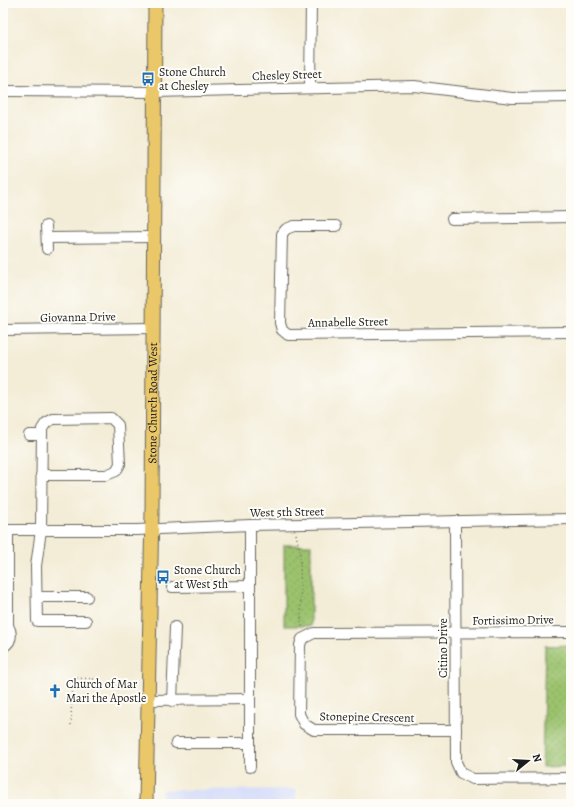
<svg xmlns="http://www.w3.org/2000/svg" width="574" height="807" font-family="Alegreya,serif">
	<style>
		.built { fill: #d1d9f9 }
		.park { fill: url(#park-dots); stroke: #5c6f44 }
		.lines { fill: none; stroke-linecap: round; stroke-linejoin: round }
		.minor-casing { stroke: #67655d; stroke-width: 12 }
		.major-casing { stroke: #67655d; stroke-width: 15 }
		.path { stroke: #67655d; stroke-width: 1.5; stroke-dasharray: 1 3; stroke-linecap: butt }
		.minor { stroke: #fff; stroke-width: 10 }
		.major { stroke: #eac769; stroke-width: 13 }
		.labels { text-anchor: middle; stroke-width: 4; stroke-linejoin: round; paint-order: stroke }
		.poi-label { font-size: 12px; fill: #1c1c1c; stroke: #fdfcf7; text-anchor: start }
		.street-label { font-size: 12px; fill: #1c1c1c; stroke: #fdfcf7 }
	</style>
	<defs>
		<pattern id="park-dots" width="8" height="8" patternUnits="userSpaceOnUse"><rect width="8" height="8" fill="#9bc26d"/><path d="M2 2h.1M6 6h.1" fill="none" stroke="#85a65e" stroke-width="1.8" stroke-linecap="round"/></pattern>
	</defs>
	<rect width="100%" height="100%" fill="#fdfcf7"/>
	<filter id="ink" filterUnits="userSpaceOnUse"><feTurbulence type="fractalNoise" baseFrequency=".025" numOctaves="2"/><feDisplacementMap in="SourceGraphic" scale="8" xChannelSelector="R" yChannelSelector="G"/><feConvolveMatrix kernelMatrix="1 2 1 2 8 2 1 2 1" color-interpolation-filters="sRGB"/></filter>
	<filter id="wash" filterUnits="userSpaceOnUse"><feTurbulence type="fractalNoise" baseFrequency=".012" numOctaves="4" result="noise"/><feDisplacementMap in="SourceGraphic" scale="16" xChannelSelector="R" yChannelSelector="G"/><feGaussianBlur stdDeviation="0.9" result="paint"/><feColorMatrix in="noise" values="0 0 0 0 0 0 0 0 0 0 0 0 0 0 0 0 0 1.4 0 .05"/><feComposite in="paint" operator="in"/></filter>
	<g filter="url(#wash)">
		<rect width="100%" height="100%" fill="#f3ecd6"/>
		<polygon class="built" points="296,789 296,804 162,804 162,790"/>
		<g class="park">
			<rect x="284" y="545" width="27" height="81"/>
			<polygon points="571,645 571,766 542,767 545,646"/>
		</g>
	</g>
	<g filter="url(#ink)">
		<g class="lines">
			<g class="minor-casing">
				<g id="minor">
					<polyline points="310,87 311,3"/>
					<polyline points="3,91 155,92 414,86 512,98 571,97"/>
					<polyline points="452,219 571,217"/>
					<polyline points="46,226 47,249"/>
					<polyline points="336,226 294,226 286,229 282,234 280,323 282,330 288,335 571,332"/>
					<polyline points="47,238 154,237"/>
					<polyline points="3,330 153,328"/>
					<polyline points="29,435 42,435"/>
					<polyline points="41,475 106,475 116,471 120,464 118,425 111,418 53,419 46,423 42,429 41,530 36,566 37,621 86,621"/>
					<polyline points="455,521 456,762 461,773 473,779 571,778"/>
					<polyline points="250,525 250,767"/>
					<polyline points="3,530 137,530 250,525 571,519"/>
					<polyline points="172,587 250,586"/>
					<polyline points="37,597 87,597"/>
					<path d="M3 622C13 628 14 641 3 647"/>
					<polyline points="8,626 8,530"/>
					<polyline points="147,700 250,699"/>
					<polyline points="172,701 175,627"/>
					<polyline points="456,730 314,730 304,724 299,714 300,645 302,639 314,633 571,632"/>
					<polyline points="176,743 250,743"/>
				</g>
			</g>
			<g class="major-casing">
				<g id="major">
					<path id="s1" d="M146 804 152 512 155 3"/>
				</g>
			</g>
			<g class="path">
				<polyline points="296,534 300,552 301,623 303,628"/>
				<polyline points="71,725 72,678 95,679"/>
			</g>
			<use href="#minor" class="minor"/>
			<use href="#major" class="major"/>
		</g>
	</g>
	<defs>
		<g id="bus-bare" transform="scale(1.08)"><path d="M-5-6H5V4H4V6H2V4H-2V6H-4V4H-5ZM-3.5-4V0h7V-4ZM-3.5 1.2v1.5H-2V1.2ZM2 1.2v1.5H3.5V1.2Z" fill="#1f6fb2" stroke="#fdfcf7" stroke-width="2.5" paint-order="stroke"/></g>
		<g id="church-bare" transform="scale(1.08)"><path d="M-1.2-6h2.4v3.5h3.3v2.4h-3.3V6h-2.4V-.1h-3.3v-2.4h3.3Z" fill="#1f6fb2" stroke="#fdfcf7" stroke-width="2.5" paint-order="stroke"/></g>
	</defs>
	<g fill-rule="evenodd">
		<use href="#bus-bare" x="148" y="79"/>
		<use href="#bus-bare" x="163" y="577"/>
		<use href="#church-bare" x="55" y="691"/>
	</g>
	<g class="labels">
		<g class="poi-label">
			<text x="159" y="76">Stone Church<tspan x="159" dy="14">at Chesley</tspan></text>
			<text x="174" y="574">Stone Church<tspan x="174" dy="14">at West 5th</tspan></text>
			<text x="66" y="688">Church of Mar<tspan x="66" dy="14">Mari the Apostle</tspan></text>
		</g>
		<g class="street-label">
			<text transform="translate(287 75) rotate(-2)" y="4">Chesley Street</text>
			<text transform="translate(78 317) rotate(-1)" y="4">Giovanna Drive</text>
			<text transform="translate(348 322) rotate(-1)" y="4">Annabelle Street</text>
			<text dy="4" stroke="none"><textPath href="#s1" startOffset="401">Stone Church Road West</textPath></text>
			<text transform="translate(287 512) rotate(-1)" y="4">West 5th Street</text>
			<text transform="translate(513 620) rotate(-1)" y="4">Fortissimo Drive</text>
			<text transform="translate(443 648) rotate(-90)" y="4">Citino Drive</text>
			<text transform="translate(367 717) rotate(1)" y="4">Stonepine Crescent</text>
		</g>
	</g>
	<rect width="574" height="807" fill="none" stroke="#fdfcf7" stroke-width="16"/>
	<g transform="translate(528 761) rotate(72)" stroke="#fdfcf7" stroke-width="3" paint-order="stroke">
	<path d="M0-3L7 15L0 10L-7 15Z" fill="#1c1c1c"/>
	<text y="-6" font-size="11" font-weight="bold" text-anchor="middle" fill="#1c1c1c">N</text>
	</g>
</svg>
